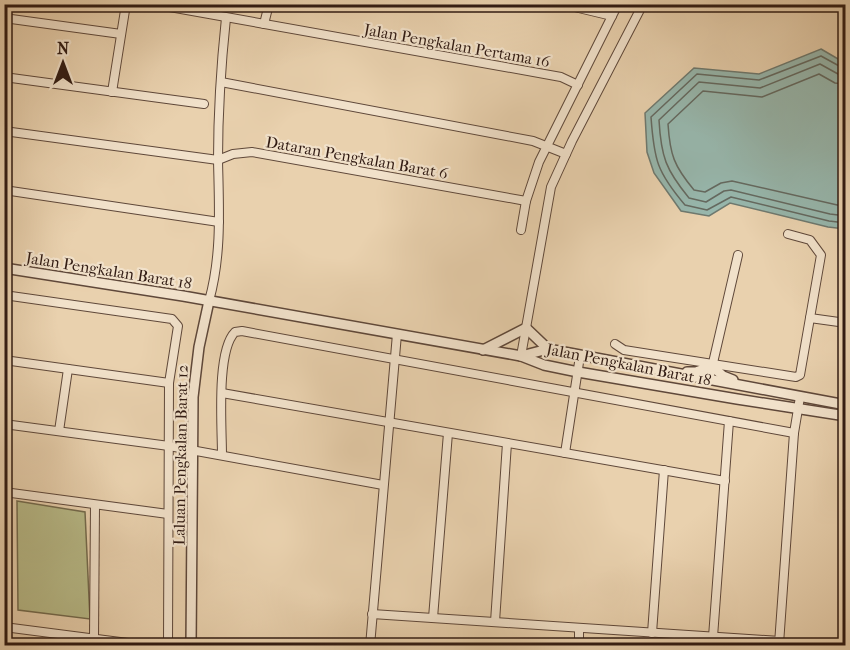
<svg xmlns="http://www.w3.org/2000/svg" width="850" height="650" font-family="'IM FELL French Canon',serif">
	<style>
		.green { fill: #b8bb89; stroke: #746b4e; stroke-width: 1.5 }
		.water { fill: #97b7ad; stroke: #6e796f; stroke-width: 1.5 }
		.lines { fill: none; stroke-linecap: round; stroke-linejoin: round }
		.shore { stroke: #646960; stroke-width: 1.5 }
		.minor-casing { stroke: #5f483a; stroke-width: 10 }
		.tertiary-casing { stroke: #5f483a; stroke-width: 12 }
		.minor { stroke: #f1e1ca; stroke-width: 8 }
		.tertiary { stroke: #f1e1ca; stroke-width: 9 }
		.labels { text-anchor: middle; stroke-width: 4.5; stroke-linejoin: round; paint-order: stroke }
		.street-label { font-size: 16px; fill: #311b13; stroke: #f1e1ca }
	</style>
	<rect width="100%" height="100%" fill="#e9d1ae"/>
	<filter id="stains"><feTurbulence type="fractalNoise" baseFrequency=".00333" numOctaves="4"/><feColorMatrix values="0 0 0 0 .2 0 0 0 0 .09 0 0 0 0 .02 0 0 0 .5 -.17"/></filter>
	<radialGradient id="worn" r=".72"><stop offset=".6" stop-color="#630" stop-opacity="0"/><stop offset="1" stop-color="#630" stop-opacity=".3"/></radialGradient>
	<polygon class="green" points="17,501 85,512 90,619 18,610"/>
	<polygon class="water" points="821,49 845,63 845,229 828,227 730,203 709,216 681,211 654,173 647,152 645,113 694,68 759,74"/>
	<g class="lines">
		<g class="shore">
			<path d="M846 68 841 67 821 56 759 80 697 74 651 117C654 160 657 172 685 205L707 210 731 197 829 221 846 223"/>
			<path d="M846 75 838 74 820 64 760 88 699 82 659 120C661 157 666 170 689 198L706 202 724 191 731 190 830 214 846 216"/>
			<path d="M846 84 835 83 819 74 762 97 703 91 668 124C670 155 674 166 694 190L705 192 721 183 732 181 846 207"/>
		</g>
		<g class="minor-casing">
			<g id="minor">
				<polyline points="153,4 561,77 578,85"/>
				<polyline points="562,4 612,16"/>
				<polyline points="4,18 121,34"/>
				<polyline points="264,24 269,4"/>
				<polyline points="4,77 204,104"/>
				<polyline points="221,82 533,141 566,154"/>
				<polyline points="112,92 126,4"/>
				<polyline points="4,131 218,160 233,154 252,152 526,201"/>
				<polyline points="4,190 219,222"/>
				<polyline points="521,230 526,201 539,162 618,4"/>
				<polyline points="4,295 172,319 178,326 169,383 168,646"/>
				<path d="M209 301C222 255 219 207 218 160 218 112 221 65 226 18"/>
				<polyline points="810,318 846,323"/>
				<polyline points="615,344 624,350 796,377 800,375 821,255 810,240 788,234"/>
				<polyline points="521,356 551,187 572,141 643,4"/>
				<polyline points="4,360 169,383"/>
				<polyline points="709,380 738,255"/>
				<polyline points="222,393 725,481"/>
				<polyline points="4,424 169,446 383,485"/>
				<polyline points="59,431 68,369"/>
				<polyline points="565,453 580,356"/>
				<path d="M222 455C222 427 216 351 235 332L242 331 794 433"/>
				<polyline points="4,492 168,514"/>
				<polyline points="372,614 780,641"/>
				<polyline points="433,618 448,433"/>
				<polyline points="495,622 507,443"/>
				<polyline points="4,627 151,646"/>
				<polyline points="652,633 664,470"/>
				<polyline points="713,637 729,421"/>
				<polyline points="94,638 95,505"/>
				<polyline points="779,644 794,433 800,397"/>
				<polyline points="370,646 397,334"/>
				<polyline points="579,646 579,628"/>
			</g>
		</g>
		<g class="tertiary-casing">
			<g id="tertiary">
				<polyline points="4,268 183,296 521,356 544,365 578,372 737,399 846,416"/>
				<polyline points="483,350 526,328 548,349"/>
				<polyline points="521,356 548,349 846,405"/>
				<polyline points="687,372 696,372 712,366 723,376 733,380"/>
				<polyline points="191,646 193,397 199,347 209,301"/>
			</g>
		</g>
		<use href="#minor" class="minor"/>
		<use href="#tertiary" class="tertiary"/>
	</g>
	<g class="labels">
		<g class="street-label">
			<text transform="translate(457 45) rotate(10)" y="6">Jalan Pengkalan Pertama 16</text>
			<text transform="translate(357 157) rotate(10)" y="6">Dataran Pengkalan Barat 6</text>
			<text transform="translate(109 270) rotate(9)" y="6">Jalan Pengkalan Barat 18</text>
			<text transform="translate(629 364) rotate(11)" y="6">Jalan Pengkalan Barat 18</text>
			<text transform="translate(180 455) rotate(-89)" y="6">Laluan Pengkalan Barat 12</text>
		</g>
	</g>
	<rect width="850" height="650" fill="none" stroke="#e9d1ae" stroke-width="24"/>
	<rect x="6" y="6" width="838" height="638" fill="none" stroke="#311b13" stroke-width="3"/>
	<rect x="12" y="12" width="826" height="626" fill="none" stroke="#311b13" stroke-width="1.5"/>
	<g transform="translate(63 63)" stroke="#f1e1ca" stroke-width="4.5" paint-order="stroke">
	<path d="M0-4.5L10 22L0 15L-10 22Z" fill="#311b13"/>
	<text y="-9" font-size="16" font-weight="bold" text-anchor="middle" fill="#311b13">N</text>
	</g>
	<rect width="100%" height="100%" filter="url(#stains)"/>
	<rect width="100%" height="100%" fill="url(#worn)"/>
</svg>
